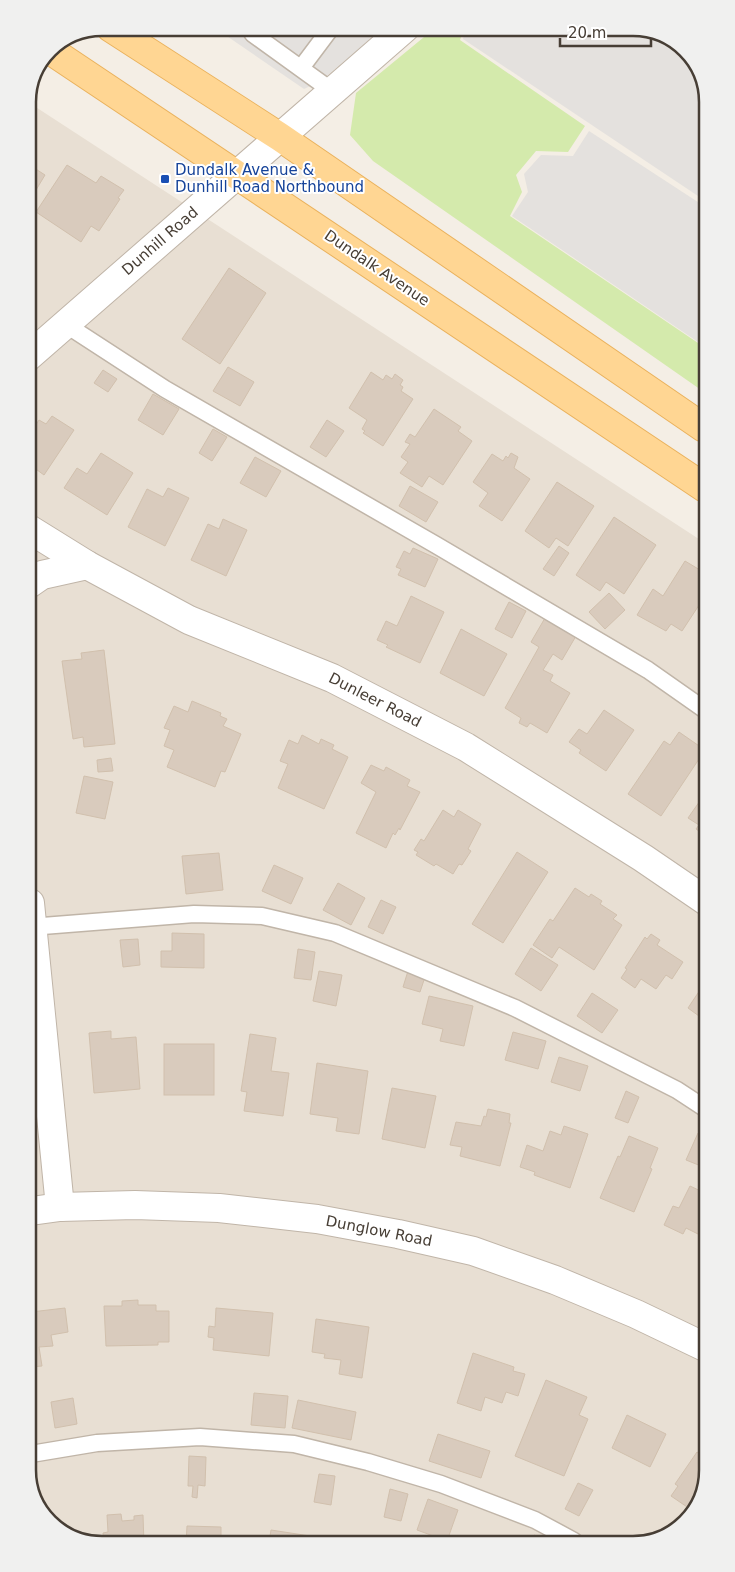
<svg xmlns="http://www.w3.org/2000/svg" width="735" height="1572" font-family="'DejaVu Sans',sans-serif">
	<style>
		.residential { fill: #e8dfd3 }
		.green { fill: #d4eaac }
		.parking { fill: #e4e1de }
		.building { fill: #d9cbbd; stroke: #d1c0ad }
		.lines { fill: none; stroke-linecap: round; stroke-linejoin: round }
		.lane-casing { stroke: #c0b5a8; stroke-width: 19 }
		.street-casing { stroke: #c0b5a8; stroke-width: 30 }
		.primary-casing { stroke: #eab25d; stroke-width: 30 }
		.lane { stroke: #fff; stroke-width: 16 }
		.street { stroke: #fff; stroke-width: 28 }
		.primary { stroke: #ffd693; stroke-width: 28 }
		.transit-dot { fill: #1a4fb4; stroke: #fff; stroke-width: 2 }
		.labels { text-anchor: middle; stroke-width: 4; stroke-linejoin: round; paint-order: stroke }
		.transit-label { font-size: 15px; fill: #164399; stroke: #fff; text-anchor: start }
		.street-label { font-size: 15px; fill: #473e35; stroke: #fff }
		.rim { fill: none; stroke: #473e35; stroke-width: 2.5 }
	</style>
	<rect width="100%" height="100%" fill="#f4eee5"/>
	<polygon class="residential" points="28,102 705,543 707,1470 692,1515 657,1540 97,1544 57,1529 32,1494"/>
	<polygon class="green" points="435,28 464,28 460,40 585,126 568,152 536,151 516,175 522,192 510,216 704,347 704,392 373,161 350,135 356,93"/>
	<g class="parking">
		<polygon points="215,28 383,28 321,81 304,89"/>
		<polygon points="466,28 638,28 678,43 703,78 704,200 463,39"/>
		<polygon points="589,131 704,206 704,346 512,216 528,192 524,174 541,155 573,156"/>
	</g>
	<g class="building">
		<polygon points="28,164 45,175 30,200 28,199"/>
		<polygon points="67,165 96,183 101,176 124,190 118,198 120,199 99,231 91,226 81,242 36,212"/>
		<polygon points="229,268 266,293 220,364 182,339"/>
		<polygon points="228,367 254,382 240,406 213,391"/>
		<polygon points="103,370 117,379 108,392 94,383"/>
		<polygon points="371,372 383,380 386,375 392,379 395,374 403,380 400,385 403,387 401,391 413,399 383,446 363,433 365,431 362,429 367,420 349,408"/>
		<polygon points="153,394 179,409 163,435 138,420"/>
		<polygon points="434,409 461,427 458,431 472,441 443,485 429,476 422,487 400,473 408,462 401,457 410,444 405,442 410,434 415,437"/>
		<polygon points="52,416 74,430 44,475 29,464 29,435 39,420 46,424"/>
		<polygon points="327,420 344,431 326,457 310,447"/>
		<polygon points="213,429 227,437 212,461 199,453"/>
		<polygon points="101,453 133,473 107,515 64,488 77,468 87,474"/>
		<polygon points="511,453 518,457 514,468 530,479 502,521 479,506 488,493 473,482 492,454 503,461 506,456 508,458"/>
		<polygon points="255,457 281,471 266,497 240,483"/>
		<polygon points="557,482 594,506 568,546 556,538 549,548 525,531"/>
		<polygon points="410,486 438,502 426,522 399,506"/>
		<polygon points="168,488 189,498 165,546 128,527 147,489 163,497"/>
		<polygon points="614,517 656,545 624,594 606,582 600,591 576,575"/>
		<polygon points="223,519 247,530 226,576 191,560 208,524 219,529"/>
		<polygon points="559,546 569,553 554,576 543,569"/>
		<polygon points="413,548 438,559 425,587 398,575 401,569 396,567 404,551 410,554"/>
		<polygon points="685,561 705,573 705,596 682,631 671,624 666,631 637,615 653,589 663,596"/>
		<polygon points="609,593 625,610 605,629 589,612"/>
		<polygon points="411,596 444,612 420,663 386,647 388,645 377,640 386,621 397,626"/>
		<polygon points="509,602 526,611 512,638 495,629"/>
		<polygon points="545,618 576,636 562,660 553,654 543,670 553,675 550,681 570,693 547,733 530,723 527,727 519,723 521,718 505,708 539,647 531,642"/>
		<polygon points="461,629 507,654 484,696 440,673"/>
		<polygon points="104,650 115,744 84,747 83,737 73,739 62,661 82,659 81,653"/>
		<polygon points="192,701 221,713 220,716 227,719 223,726 241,734 225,772 221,771 215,787 167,767 174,750 164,746 170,730 164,728 174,706 188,712"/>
		<polygon points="604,710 634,730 606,771 579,753 581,750 569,742 579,729 587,734"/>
		<polygon points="679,732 705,750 661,816 628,794 664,741 670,745"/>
		<polygon points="302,735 319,744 321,739 334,745 332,749 348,757 324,809 278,788 288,764 280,761 289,740 298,744"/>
		<polygon points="111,758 113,771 98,772 97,760"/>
		<polygon points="371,765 384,771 386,767 410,780 407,786 420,792 400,830 399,828 395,835 393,833 386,848 356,833 376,792 361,783"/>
		<polygon points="84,776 113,782 105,819 76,813"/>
		<polygon points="702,798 706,801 706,836 696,829 699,825 688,818"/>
		<polygon points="443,810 454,817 458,810 481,824 468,849 471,851 462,865 459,864 453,874 436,864 434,866 416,855 418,852 414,850 421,839 424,841"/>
		<polygon points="517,852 548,872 503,943 472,924"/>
		<polygon points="219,853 223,890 186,894 182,856"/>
		<polygon points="274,865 303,878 291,904 262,891"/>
		<polygon points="338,883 365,898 351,925 323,910"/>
		<polygon points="575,888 589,897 591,894 602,901 600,904 617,915 613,919 622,925 594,970 559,947 552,958 533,945 550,919 553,921"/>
		<polygon points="381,900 396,907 383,934 368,927"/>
		<polygon points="172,933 204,934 204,968 161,967 161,951 172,951"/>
		<polygon points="651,934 660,940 657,945 683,962 672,979 666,975 656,989 641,979 635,988 621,978 627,969 625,968 645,937 647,939"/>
		<polygon points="138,939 140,965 123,967 120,940"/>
		<polygon points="531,948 558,965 541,991 515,974"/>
		<polygon points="298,949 315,952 311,980 294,978"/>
		<polygon points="319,971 342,975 336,1006 313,1001"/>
		<polygon points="408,971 425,977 420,992 403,987"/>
		<polygon points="706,981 706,1015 703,1019 688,1008"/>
		<polygon points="592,993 618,1010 602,1033 577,1016"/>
		<polygon points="429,996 473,1006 464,1046 440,1041 443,1029 422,1024"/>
		<polygon points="111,1031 111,1039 136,1037 140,1089 94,1093 89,1033"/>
		<polygon points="513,1032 546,1041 538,1069 505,1060"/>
		<polygon points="250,1034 276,1038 271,1071 289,1073 283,1116 244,1111 247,1092 241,1091"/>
		<rect x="164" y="1044" width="50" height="51"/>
		<polygon points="559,1057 588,1066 580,1091 551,1082"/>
		<polygon points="317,1063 368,1071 359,1134 336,1131 338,1118 310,1114"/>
		<polygon points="706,1070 706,1085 699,1080"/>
		<polygon points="392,1088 436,1096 425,1148 382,1139"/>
		<polygon points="626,1091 639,1097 628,1123 615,1118"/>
		<polygon points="488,1109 510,1114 509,1123 511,1123 500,1166 460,1156 462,1147 450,1145 456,1122 481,1126 484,1116 486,1117"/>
		<polygon points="564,1126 588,1134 570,1188 534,1175 535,1172 520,1167 527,1145 543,1151 550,1131 561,1135"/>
		<polygon points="698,1133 707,1137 707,1154 701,1166 686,1160"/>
		<polygon points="629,1136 658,1148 650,1168 652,1169 634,1212 600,1198 618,1156 620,1157"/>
		<polygon points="690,1186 707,1194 706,1238 686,1228 683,1234 664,1225 673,1206 679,1208"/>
		<polygon points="138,1300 138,1305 156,1305 156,1311 169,1311 169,1342 158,1342 158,1345 106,1346 104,1306 122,1306 122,1301"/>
		<polygon points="65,1308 68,1332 51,1335 53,1346 39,1347 42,1366 31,1367 31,1312"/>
		<polygon points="216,1308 273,1313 269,1356 213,1350 214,1338 208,1337 209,1326 215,1327"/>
		<polygon points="316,1319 369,1327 362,1378 339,1374 341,1360 324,1358 325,1354 312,1352"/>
		<polygon points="473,1353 514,1367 513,1371 525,1374 518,1396 506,1392 502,1403 485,1397 481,1411 457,1403"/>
		<polygon points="546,1380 587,1397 579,1415 588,1419 564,1476 515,1456"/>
		<polygon points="254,1393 288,1396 285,1428 251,1425"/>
		<polygon points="73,1398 77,1424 55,1428 51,1402"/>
		<polygon points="298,1400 356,1412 351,1440 292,1428"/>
		<polygon points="627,1415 666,1434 650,1467 612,1448"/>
		<polygon points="438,1434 490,1451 481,1478 429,1461"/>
		<polygon points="697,1452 706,1458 707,1455 707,1470 693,1511 671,1496 678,1486 675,1484"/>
		<polygon points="189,1456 206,1457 205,1486 198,1485 197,1498 192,1497 193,1486 188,1486"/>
		<polygon points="319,1474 335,1476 331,1505 314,1502"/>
		<polygon points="578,1483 593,1490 579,1516 565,1509"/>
		<polygon points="390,1489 408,1494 401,1521 384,1517"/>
		<polygon points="428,1499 458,1510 447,1541 417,1530"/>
		<polygon points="121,1514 122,1521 134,1520 134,1516 143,1515 144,1544 104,1544 103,1533 108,1532 107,1515"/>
		<polygon points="64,1523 65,1532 57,1529 53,1524"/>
		<polygon points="187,1526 221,1527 221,1543 186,1544"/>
		<polygon points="271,1530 310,1536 309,1543 267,1543 269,1543"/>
		<polygon points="534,1535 545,1541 531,1541"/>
	</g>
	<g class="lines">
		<g class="lane-casing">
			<g id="lane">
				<polyline points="249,28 253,34 332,91"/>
				<polyline points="301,68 331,28"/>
				<polyline points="65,324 165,389 436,545 648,670 705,710"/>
				<polyline points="30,927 194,914 262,916 335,933 515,1008 677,1090 706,1109"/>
				<polyline points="31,1454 97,1443 200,1437 294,1444 368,1462 441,1484 535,1520 574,1541"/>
			</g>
		</g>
		<g class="street-casing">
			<g id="street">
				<polyline points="28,357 405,28"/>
				<polyline points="29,529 87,565 189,620 332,678 466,747 643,858 706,901"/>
				<polyline points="29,584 42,575 87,565"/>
				<polyline points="30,903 60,1207"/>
				<polyline points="31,1211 60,1207 135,1205 219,1208 317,1219 398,1234 473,1251 555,1280 636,1314 707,1348"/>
			</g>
		</g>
		<g class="primary-casing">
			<g id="primary">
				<polyline points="111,28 280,137 704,428"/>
				<polyline points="50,50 705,488"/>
			</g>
		</g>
		<use href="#lane" class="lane"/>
		<use href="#street" class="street"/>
		<use href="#primary" class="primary"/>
	</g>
	<rect class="transit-dot" x="160" y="174" width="10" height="10" rx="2.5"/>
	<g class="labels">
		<g class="transit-label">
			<text x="175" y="175">Dundalk Avenue &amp;<tspan x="175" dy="17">Dunhill Road Northbound</tspan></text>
		</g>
		<g class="street-label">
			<text transform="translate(160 241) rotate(-41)" y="5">Dunhill Road</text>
			<text transform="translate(377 268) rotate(34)" y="5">Dundalk Avenue</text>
			<text transform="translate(375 700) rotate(27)" y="5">Dunleer Road</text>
			<text transform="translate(379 1231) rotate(11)" y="5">Dunglow Road</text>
		</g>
	</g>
	<path d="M0 0H735V1572H0ZM102 36H633A66 66 0 0 1 699 102V1470A66 66 0 0 1 633 1536H102A66 66 0 0 1 36 1470V102A66 66 0 0 1 102 36Z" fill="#f0f0ef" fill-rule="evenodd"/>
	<path class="rim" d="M102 36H633A66 66 0 0 1 699 102V1470A66 66 0 0 1 633 1536H102A66 66 0 0 1 36 1470V102A66 66 0 0 1 102 36Z"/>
	<path d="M560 38v8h91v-8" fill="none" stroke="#473e35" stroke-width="2.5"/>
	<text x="568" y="38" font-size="15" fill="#473e35" stroke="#ffffff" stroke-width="4" paint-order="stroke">20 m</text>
</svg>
